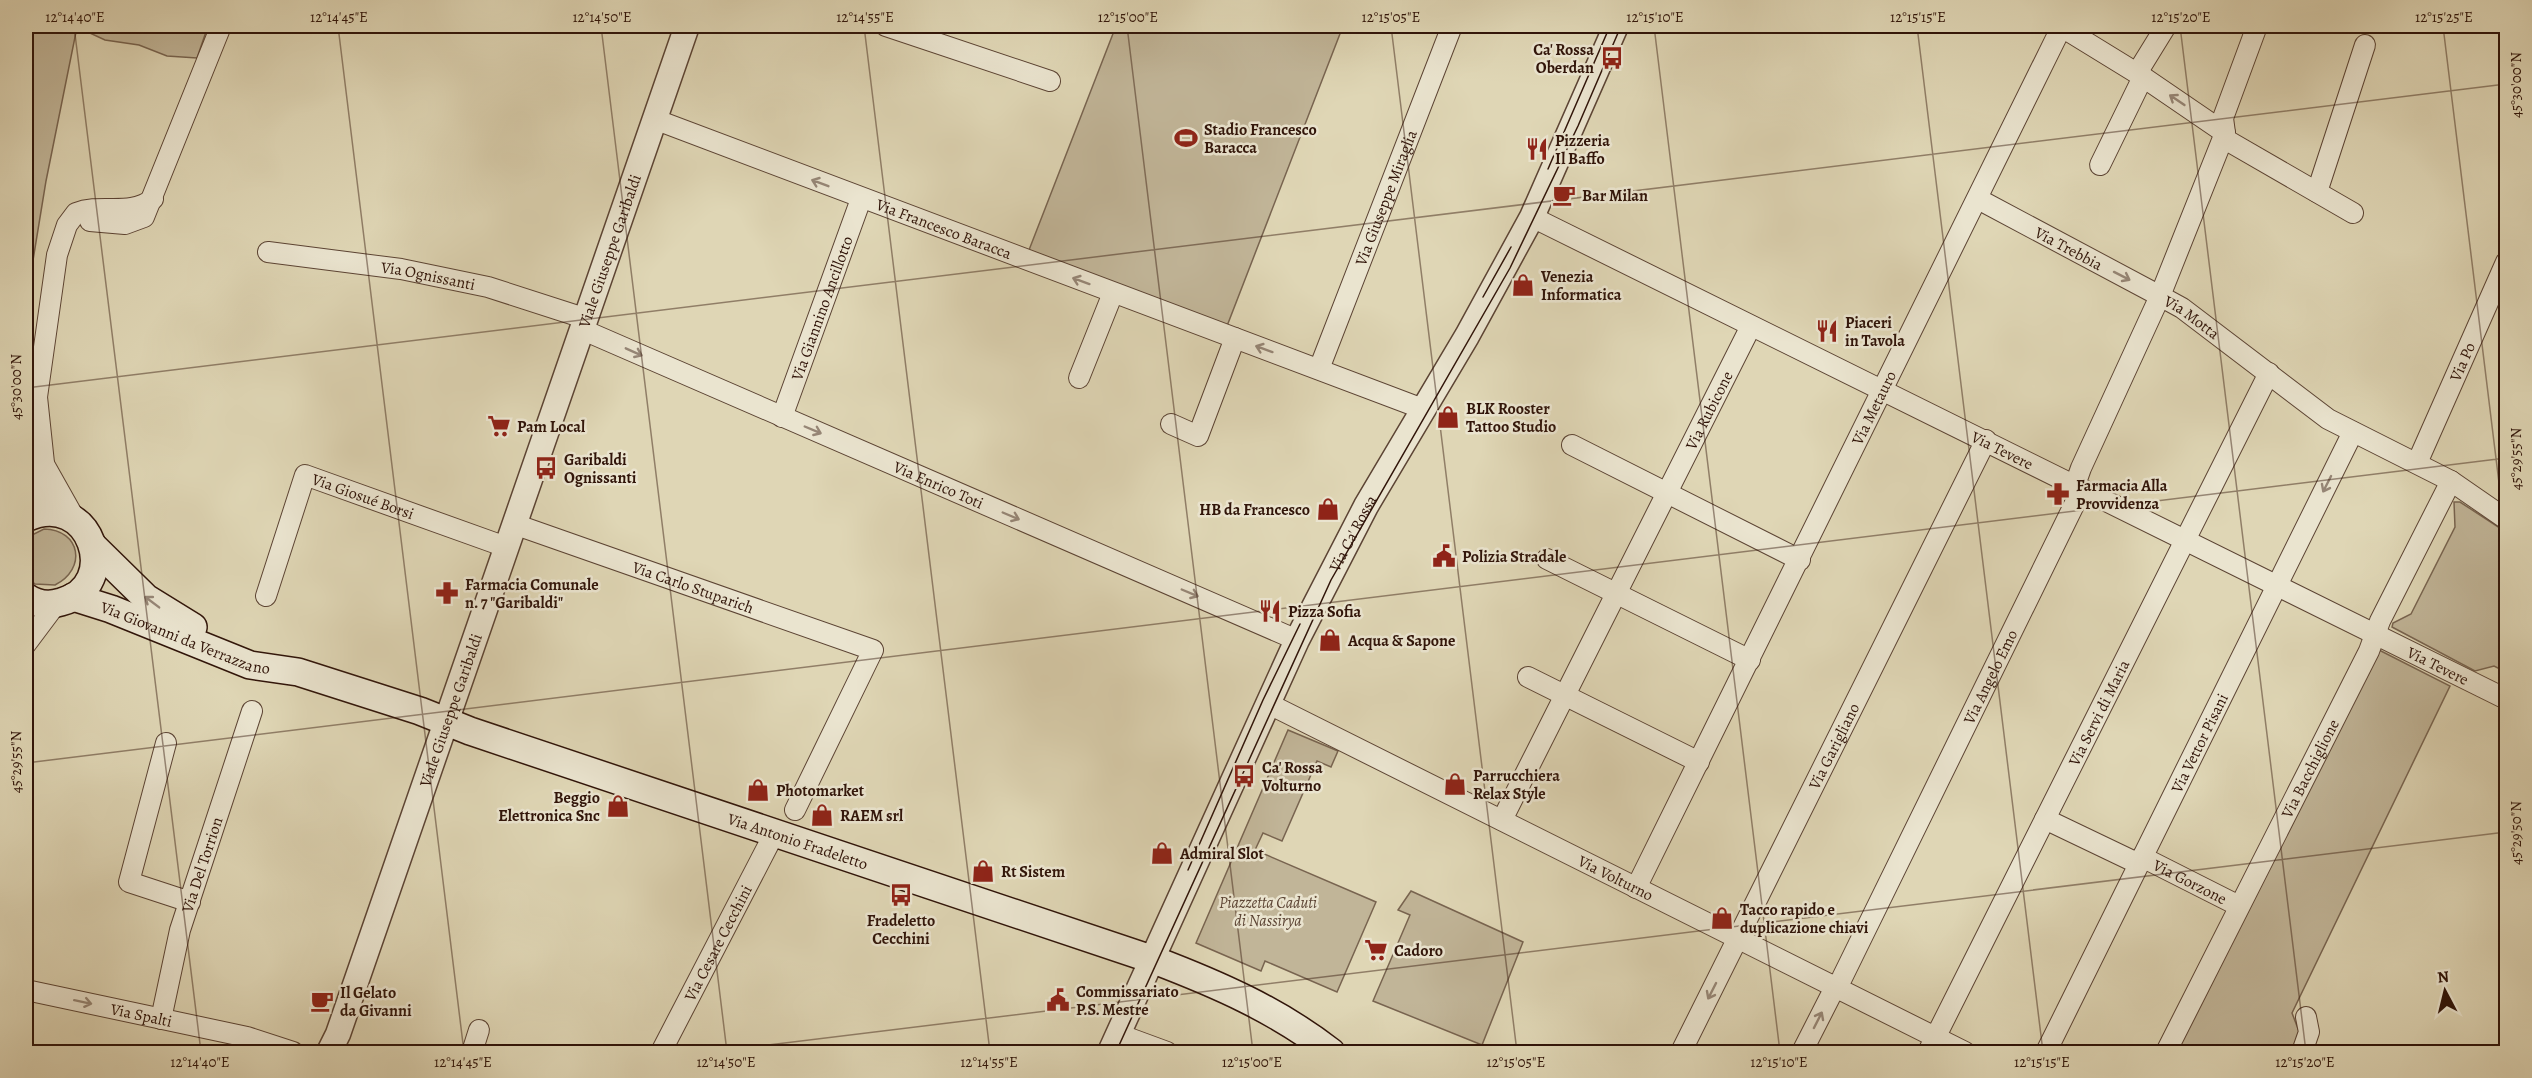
<svg xmlns="http://www.w3.org/2000/svg" width="2532" height="1078" font-family="Alegreya,serif">
	<style>
		.green { fill: #c1b598; stroke: #786450; stroke-width: 1.5 }
		.lines { fill: none; stroke-linecap: round; stroke-linejoin: round }
		.minor-casing { stroke: #5c4434; stroke-width: 22 }
		.tertiary-casing { stroke: #5c4434; stroke-width: 27 }
		.secondary-casing { stroke: #301409; stroke-width: 30 }
		.minor { stroke: #eae4cf; stroke-width: 20 }
		.tertiary { stroke: #eae4cf; stroke-width: 24 }
		.secondary { stroke: #eae4cf; stroke-width: 27 }
		.tram { stroke: #301409; stroke-width: 1.5 }
		.oneway { stroke: #968676 }
		.ticks { fill: none; stroke: #301409; stroke-width: 1.5; stroke-opacity: 0.45 }
		.labels { text-anchor: middle; stroke-width: 5; stroke-linejoin: round; paint-order: stroke }
		.poi-label { font-size: 16px; font-weight: bold; fill: #301409; stroke: #eae4cf; text-anchor: start }
		.street-label { font-size: 16px; fill: #301409; stroke: #eae4cf }
		.park-label { font-size: 16px; font-style: italic; fill: #5c4434; stroke: #eae4cf }
		.neatline { fill: none; stroke: #301409; stroke-width: 2 }
		.ticks-label { font-size: 15px; text-anchor: middle; fill: #301409 }
	</style>
	<rect width="100%" height="100%" fill="#dfd6b5"/>
	<filter id="stains"><feTurbulence type="fractalNoise" baseFrequency=".00333" numOctaves="4"/><feColorMatrix values="0 0 0 0 .2 0 0 0 0 .09 0 0 0 0 .02 0 0 0 .5 -.17"/></filter>
	<radialGradient id="worn" r=".72"><stop offset=".6" stop-color="#630" stop-opacity="0"/><stop offset="1" stop-color="#630" stop-opacity=".3"/></radialGradient>
	<g class="green">
		<polygon points="26,26 208,26 197,58 167,56 139,45 105,40 77,27 46,181 26,303"/>
		<polygon points="1116,26 1343,26 1227,326 1029,250"/>
		<polygon points="2454,502 2460,502 2506,532 2506,672 2494,666 2475,671 2392,627 2393,623 2411,614 2455,527"/>
		<path d="M44 529C81 530 87 569 55 585L35 584 26 576V538Z"/>
		<polygon points="2379,650 2450,686 2292,1013 2300,1034 2291,1052 2196,1052 2179,1044"/>
		<polygon points="1288,730 1338,751 1331,767 1317,761 1282,841 1263,833 1255,850 1376,902 1337,992 1265,961 1261,971 1196,943"/>
		<polygon points="1411,891 1523,942 1482,1045 1373,1001 1410,915 1398,910"/>
	</g>
	<g class="lines">
		<g class="minor-casing">
			<g id="minor">
				<polyline points="886,26 1050,81"/>
				<polyline points="2060,26 2143,77 2225,133"/>
				<path id="s1" d="M2257 26 2223 118 2225 133 2160 296 2182 308 2328 419 2451 481 2506 519"/>
				<polyline points="2137,73 2166,26"/>
				<path id="s2" d="M654 119 1423 409"/>
				<polyline points="2223,138 2353,213"/>
				<polyline points="2100,165 2143,77"/>
				<polyline points="2317,192 2365,45"/>
				<path id="s3" d="M1532 217 2506 699"/>
				<polyline points="90,221 125,224 144,217 221,26"/>
				<path id="s4" d="M268 252 401 269 488 287 584 318"/>
				<path id="s5" d="M581 329 1297 640"/>
				<path id="s6" d="M1319 369 1452 26"/>
				<polyline points="1079,378 1113,293"/>
				<path id="s7" d="M782 417 861 199"/>
				<polyline points="1171,424 1198,436 1235,338"/>
				<polyline points="1572,445 1800,560"/>
				<path id="s8" d="M2417 463 2506 262"/>
				<polyline points="45,466 76,521"/>
				<path d="M34 514 44 496V463L37 397 57 255 67 225 76 213C102 203 129 217 153 199"/>
				<path id="s9" d="M514 524 873 650 795 810"/>
				<polyline points="1547,559 1750,660"/>
				<path id="s10" d="M266 596 305 475 506 547"/>
				<polyline points="26,644 56,604"/>
				<polyline points="1528,677 1699,762"/>
				<path id="s11" d="M1267 703 1965 1052"/>
				<polyline points="166,743 129,882 190,902"/>
				<polyline points="2045,819 2139,864"/>
				<path id="s12" d="M1502 820 1751 326"/>
				<path id="s13" d="M2142 857 2239 906"/>
				<path id="s14" d="M1636 888 2062 26"/>
				<path id="s15" d="M26 990 247 1037 293 1052"/>
				<path id="s16" d="M161 1019 180 930 252 711"/>
				<polyline points="1118,1034 1167,1052"/>
				<polyline points="472,1052 479,1030"/>
				<path id="s17" d="M661 1052 774 834"/>
				<path id="s18" d="M1681 1052 1986 440"/>
				<path id="s19" d="M1802 1052 1830 997 1842 978 2076 501 2075 485 2081 468 2160 296 1978 199"/>
				<path id="s20" d="M1928 1052 2269 373"/>
				<path id="s21" d="M2046 1052 2353 432"/>
				<path id="s22" d="M2166 1052 2369 651 2380 621 2451 481"/>
				<polyline points="2302,1052 2309,1032 2306,1017"/>
			</g>
		</g>
		<g class="tertiary-casing">
			<g id="tertiary">
				<path id="s23" d="M329 1052 338 1034 687 26"/>
				<path id="s24" d="M1110 1052 1297 640 1366 506 1467 336 1532 217 1616 26"/>
			</g>
		</g>
		<g class="secondary-casing">
			<g id="secondary">
				<path d="M26 518C91 488 123 586 61 602 49 606 36 604 26 597"/>
				<polyline points="94,547 146,598 193,627"/>
				<path id="s25" d="M73 597 111 609 250 665 298 672 420 711 470 731 1154 960C1217 984 1277 1010 1331 1052"/>
			</g>
		</g>
		<use href="#minor" class="minor"/>
		<use href="#tertiary" class="tertiary"/>
		<use href="#secondary" class="secondary"/>
		<g class="tram">
			<polyline points="1548,169 1610,26"/>
			<polyline points="1483,297 1511,247"/>
			<polyline points="1188,870 1263,700 1300,624"/>
			<polyline points="1116,1052 1331,580 1510,268 1578,126 1621,26"/>
		</g>
	</g>
	<defs><path id="oneway-shaft" d="M-6 0H5M1.5-3L5.5 0L1.5 3" fill="none" stroke-width="1.6" stroke-linecap="round" stroke-linejoin="round" transform="scale(1.5)"/></defs>
	<g class="oneway">
		<use href="#oneway-shaft" transform="translate(2177 100) rotate(-146)"/>
		<use href="#oneway-shaft" transform="translate(820 183) rotate(-159)"/>
		<use href="#oneway-shaft" transform="translate(2122 276) rotate(27)"/>
		<use href="#oneway-shaft" transform="translate(1081 281) rotate(-160)"/>
		<use href="#oneway-shaft" transform="translate(1264 349) rotate(-160)"/>
		<use href="#oneway-shaft" transform="translate(634 352) rotate(24)"/>
		<use href="#oneway-shaft" transform="translate(813 430) rotate(23)"/>
		<use href="#oneway-shaft" transform="translate(2327 484) rotate(117)"/>
		<use href="#oneway-shaft" transform="translate(1011 516) rotate(23)"/>
		<use href="#oneway-shaft" transform="translate(1190 593) rotate(23)"/>
		<use href="#oneway-shaft" transform="translate(152 602) rotate(-143)"/>
		<use href="#oneway-shaft" transform="translate(1712 991) rotate(117)"/>
		<use href="#oneway-shaft" transform="translate(83 1002) rotate(12)"/>
		<use href="#oneway-shaft" transform="translate(1818 1020) rotate(-63)"/>
	</g>
	<path class="ticks" d="M74 26 201 1052M338 26 464 1052M601 26 727 1052M864 26 990 1052M1127 26 1253 1052M1391 26 1517 1052M1654 26 1780 1052M1917 26 2043 1052M2180 26 2306 1052M2443 26 2506 540M26 388 2506 84M26 763 2506 458M712 1052 2506 832"/>
	<defs>
		<g id="bus-bare" transform="scale(1.8)"><path d="M-5-6H5V4H4V6H2V4H-2V6H-4V4H-5ZM-3.5-4V0h7V-4ZM-3.5 1.2v1.5H-2V1.2ZM2 1.2v1.5H3.5V1.2Z" fill="#8f2418" stroke="#eae4cf" stroke-width="2.5" paint-order="stroke"/></g>
		<g id="stadium-bare" transform="scale(1.8)"><path d="M0-5a6.5 5 0 1 0 0 10a6.5 5 0 1 0 0-10ZM-3.5-1.8h7v3.6h-7Z" fill="#8f2418" stroke="#eae4cf" stroke-width="2.5" paint-order="stroke"/></g>
		<g id="restaurant-bare" transform="scale(1.8)"><path d="M-5-6h1v4h1v-4h1v4h1v-4h1v5L-1.5 .5V6h-2V.5L-5-1ZM5-6V6H3V1.5H1.5Q1.5-4 5-6Z" fill="#8f2418" stroke="#eae4cf" stroke-width="2.5" paint-order="stroke"/></g>
		<g id="cafe-bare" transform="scale(1.8)"><path d="M-5.5-4.5H6V0H3Q3 3.5 0 3.5H-2.5Q-5.5 3.5-5.5 0ZM3-3.2v2h1.7v-2ZM-6 4.5H4V6H-6Z" fill="#8f2418" stroke="#eae4cf" stroke-width="2.5" paint-order="stroke"/></g>
		<g id="shop-bare" transform="scale(1.8)"><path d="M-5-2.5h2.3a2.7 3.5 0 0 1 5.4 0H5L5.5 6h-11ZM-1.5-2.5h3a1.5 2.3 0 0 0-3 0Z" fill="#8f2418" stroke="#eae4cf" stroke-width="2.5" paint-order="stroke"/></g>
		<g id="supermarket-bare" transform="scale(1.8)"><path d="M-6-5.5h2.5l.6 2H6L4.5 2H-2.5L-4.4-4H-6ZM-1.5 3.2a1.3 1.3 0 1 0 .1 0ZM3 3.2a1.3 1.3 0 1 0 .1 0Z" fill="#8f2418" stroke="#eae4cf" stroke-width="2.5" paint-order="stroke"/></g>
		<g id="pharmacy-bare" transform="scale(1.8)"><path d="M-2-6h4v4h4v4h-4v4h-4v-4h-4v-4h4Z" fill="#8f2418" stroke="#eae4cf" stroke-width="2.5" paint-order="stroke"/></g>
		<g id="civic-bare" transform="scale(1.8)"><path d="M-.6-6.5H3V-4.5H.6V-3L4-1V1h2V6H-6V1h2V-1L-.6-3ZM-1.2 2.5V6h2.4V2.5Z" fill="#8f2418" stroke="#eae4cf" stroke-width="2.5" paint-order="stroke"/></g>
	</defs>
	<g fill-rule="evenodd">
		<use href="#bus-bare" x="1612" y="58"/>
		<use href="#stadium-bare" x="1186" y="138"/>
		<use href="#restaurant-bare" x="1537" y="149"/>
		<use href="#cafe-bare" x="1564" y="195"/>
		<use href="#shop-bare" x="1523" y="285"/>
		<use href="#restaurant-bare" x="1827" y="331"/>
		<use href="#shop-bare" x="1448" y="417"/>
		<use href="#supermarket-bare" x="499" y="426"/>
		<use href="#bus-bare" x="546" y="468"/>
		<use href="#pharmacy-bare" x="2058" y="494"/>
		<use href="#shop-bare" x="1328" y="509"/>
		<use href="#civic-bare" x="1444" y="556"/>
		<use href="#pharmacy-bare" x="447" y="593"/>
		<use href="#restaurant-bare" x="1270" y="611"/>
		<use href="#shop-bare" x="1330" y="640"/>
		<use href="#bus-bare" x="1244" y="776"/>
		<use href="#shop-bare" x="1455" y="784"/>
		<use href="#shop-bare" x="758" y="790"/>
		<use href="#shop-bare" x="618" y="806"/>
		<use href="#shop-bare" x="822" y="815"/>
		<use href="#shop-bare" x="1162" y="853"/>
		<use href="#shop-bare" x="983" y="871"/>
		<use href="#bus-bare" x="901" y="895"/>
		<use href="#shop-bare" x="1722" y="918"/>
		<use href="#supermarket-bare" x="1376" y="950"/>
		<use href="#civic-bare" x="1058" y="1000"/>
		<use href="#cafe-bare" x="322" y="1001"/>
	</g>
	<g class="labels">
		<g class="poi-label">
			<text x="1594" y="55" text-anchor="end">Ca' Rossa<tspan x="1594" dy="18">Oberdan</tspan></text>
			<text x="1204" y="135">Stadio Francesco<tspan x="1204" dy="18">Baracca</tspan></text>
			<text x="1555" y="146">Pizzeria<tspan x="1555" dy="18">Il Baffo</tspan></text>
			<text x="1582" y="201">Bar Milan</text>
			<text x="1541" y="282">Venezia<tspan x="1541" dy="18">Informatica</tspan></text>
			<text x="1845" y="328">Piaceri<tspan x="1845" dy="18">in Tavola</tspan></text>
			<text x="1466" y="414">BLK Rooster<tspan x="1466" dy="18">Tattoo Studio</tspan></text>
			<text x="517" y="432">Pam Local</text>
			<text x="564" y="465">Garibaldi<tspan x="564" dy="18">Ognissanti</tspan></text>
			<text x="2076" y="491">Farmacia Alla<tspan x="2076" dy="18">Provvidenza</tspan></text>
			<text x="1310" y="515" text-anchor="end">HB da Francesco</text>
			<text x="1462" y="562">Polizia Stradale</text>
			<text x="465" y="590">Farmacia Comunale<tspan x="465" dy="18">n. 7 "Garibaldi"</tspan></text>
			<text x="1288" y="617">Pizza Sofia</text>
			<text x="1348" y="646">Acqua &amp; Sapone</text>
			<text x="1262" y="773">Ca' Rossa<tspan x="1262" dy="18">Volturno</tspan></text>
			<text x="1473" y="781">Parrucchiera<tspan x="1473" dy="18">Relax Style</tspan></text>
			<text x="776" y="796">Photomarket</text>
			<text x="600" y="803" text-anchor="end">Beggio<tspan x="600" dy="18">Elettronica Snc</tspan></text>
			<text x="840" y="821">RAEM srl</text>
			<text x="1180" y="859">Admiral Slot</text>
			<text x="1001" y="877">Rt Sistem</text>
			<text x="1740" y="915">Tacco rapido e<tspan x="1740" dy="18">duplicazione chiavi</tspan></text>
			<text x="901" y="926" text-anchor="middle">Fradeletto<tspan x="901" dy="18">Cecchini</tspan></text>
			<text x="1394" y="956">Cadoro</text>
			<text x="1076" y="997">Commissariato<tspan x="1076" dy="18">P.S. Mestre</tspan></text>
			<text x="340" y="998">Il Gelato<tspan x="340" dy="18">da Givanni</tspan></text>
		</g>
		<g class="street-label">
			<text dy="6" stroke="none"><textPath href="#s6" startOffset="184">Via Giuseppe Miraglia</textPath></text>
			<text dy="6" stroke="none"><textPath href="#s2" startOffset="310">Via Francesco Baracca</textPath></text>
			<text transform="translate(2069 248) rotate(28)" y="6">Via Trebbia</text>
			<text dy="6" stroke="none"><textPath href="#s23" startOffset="849">Viale Giuseppe Garibaldi</textPath></text>
			<text dy="6" stroke="none"><textPath href="#s4" startOffset="162">Via Ognissanti</textPath></text>
			<text dy="6" stroke="none"><textPath href="#s7" startOffset="116">Via Giannino Ancillotto</textPath></text>
			<text dy="6" stroke="none"><textPath href="#s1" startOffset="327">Via Motta</textPath></text>
			<text dy="6" stroke="none"><textPath href="#s8" startOffset="111">Via Po</textPath></text>
			<text dy="6" stroke="none"><textPath href="#s14" startOffset="536">Via Metauro</textPath></text>
			<text dy="6" stroke="none"><textPath href="#s12" startOffset="459">Via Rubicone</textPath></text>
			<text dy="6" stroke="none"><textPath href="#s3" startOffset="525">Via Tevere</textPath></text>
			<text dy="6" stroke="none"><textPath href="#s5" startOffset="390">Via Enrico Toti</textPath></text>
			<text dy="6" stroke="none"><textPath href="#s10" startOffset="189">Via Giosué Borsi</textPath></text>
			<text dy="6" stroke="none"><textPath href="#s24" startOffset="573">Via Ca' Rossa</textPath></text>
			<text dy="6" stroke="none"><textPath href="#s9" startOffset="190">Via Carlo Stuparich</textPath></text>
			<text dy="6" stroke="none"><textPath href="#s25" startOffset="120">Via Giovanni da Verrazzano</textPath></text>
			<text dy="6" stroke="none"><textPath href="#s3" startOffset="1011">Via Tevere</textPath></text>
			<text dy="6" stroke="none"><textPath href="#s19" startOffset="420">Via Angelo Emo</textPath></text>
			<text dy="6" stroke="none"><textPath href="#s23" startOffset="363">Viale Giuseppe Garibaldi</textPath></text>
			<text dy="6" stroke="none"><textPath href="#s20" startOffset="380">Via Servi di Maria</textPath></text>
			<text dy="6" stroke="none"><textPath href="#s21" startOffset="345">Via Vettor Pisani</textPath></text>
			<text dy="6" stroke="none"><textPath href="#s18" startOffset="342">Via Garigliano</textPath></text>
			<text dy="6" stroke="none"><textPath href="#s22" startOffset="318">Via Bacchiglione</textPath></text>
			<text dy="6" stroke="none"><textPath href="#s25" startOffset="766">Via Antonio Fradeletto</textPath></text>
			<text dy="6" stroke="none"><textPath href="#s16" startOffset="160">Via Del Torrion</textPath></text>
			<text dy="6" stroke="none"><textPath href="#s11" startOffset="390">Via Volturno</textPath></text>
			<text dy="6" stroke="none"><textPath href="#s13" startOffset="54">Via Gorzone</textPath></text>
			<text dy="6" stroke="none"><textPath href="#s17" startOffset="123">Via Cesare Cecchini</textPath></text>
			<text dy="6" stroke="none"><textPath href="#s15" startOffset="118">Via Spalti</textPath></text>
		</g>
		<g class="park-label">
			<text x="1268" y="908">Piazzetta Caduti<tspan x="1268" dy="18">di Nassirya</tspan></text>
		</g>
	</g>
	<rect width="2532" height="1078" fill="none" stroke="#dfd6b5" stroke-width="66"/>
	<g transform="translate(2445 991) rotate(353)" stroke="#eae4cf" stroke-width="4.5" paint-order="stroke">
	<path d="M0-4.5L10 22L0 15L-10 22Z" fill="#301409"/>
	<text y="-9" font-size="16" font-weight="bold" text-anchor="middle" fill="#301409">N</text>
	</g>
	<rect x="33" y="33" width="2466" height="1012" class="neatline"/>
	<g class="ticks-label">
		<text x="75" y="22">12°14'40"E</text>
		<text x="339" y="22">12°14'45"E</text>
		<text x="602" y="22">12°14'50"E</text>
		<text x="865" y="22">12°14'55"E</text>
		<text x="1128" y="22">12°15'00"E</text>
		<text x="1391" y="22">12°15'05"E</text>
		<text x="1655" y="22">12°15'10"E</text>
		<text x="1918" y="22">12°15'15"E</text>
		<text x="2181" y="22">12°15'20"E</text>
		<text x="2444" y="22">12°15'25"E</text>
		<text transform="translate(2516 85) rotate(-90)" y="5">45°30'00"N</text>
		<text transform="translate(16 387) rotate(-90)" y="5">45°30'00"N</text>
		<text transform="translate(2516 459) rotate(-90)" y="5">45°29'55"N</text>
		<text transform="translate(16 762) rotate(-90)" y="5">45°29'55"N</text>
		<text transform="translate(2516 833) rotate(-90)" y="5">45°29'50"N</text>
		<text x="200" y="1067">12°14'40"E</text>
		<text x="463" y="1067">12°14'45"E</text>
		<text x="726" y="1067">12°14'50"E</text>
		<text x="989" y="1067">12°14'55"E</text>
		<text x="1252" y="1067">12°15'00"E</text>
		<text x="1516" y="1067">12°15'05"E</text>
		<text x="1779" y="1067">12°15'10"E</text>
		<text x="2042" y="1067">12°15'15"E</text>
		<text x="2305" y="1067">12°15'20"E</text>
	</g>
	<rect width="100%" height="100%" filter="url(#stains)"/>
	<rect width="100%" height="100%" fill="url(#worn)"/>
</svg>
